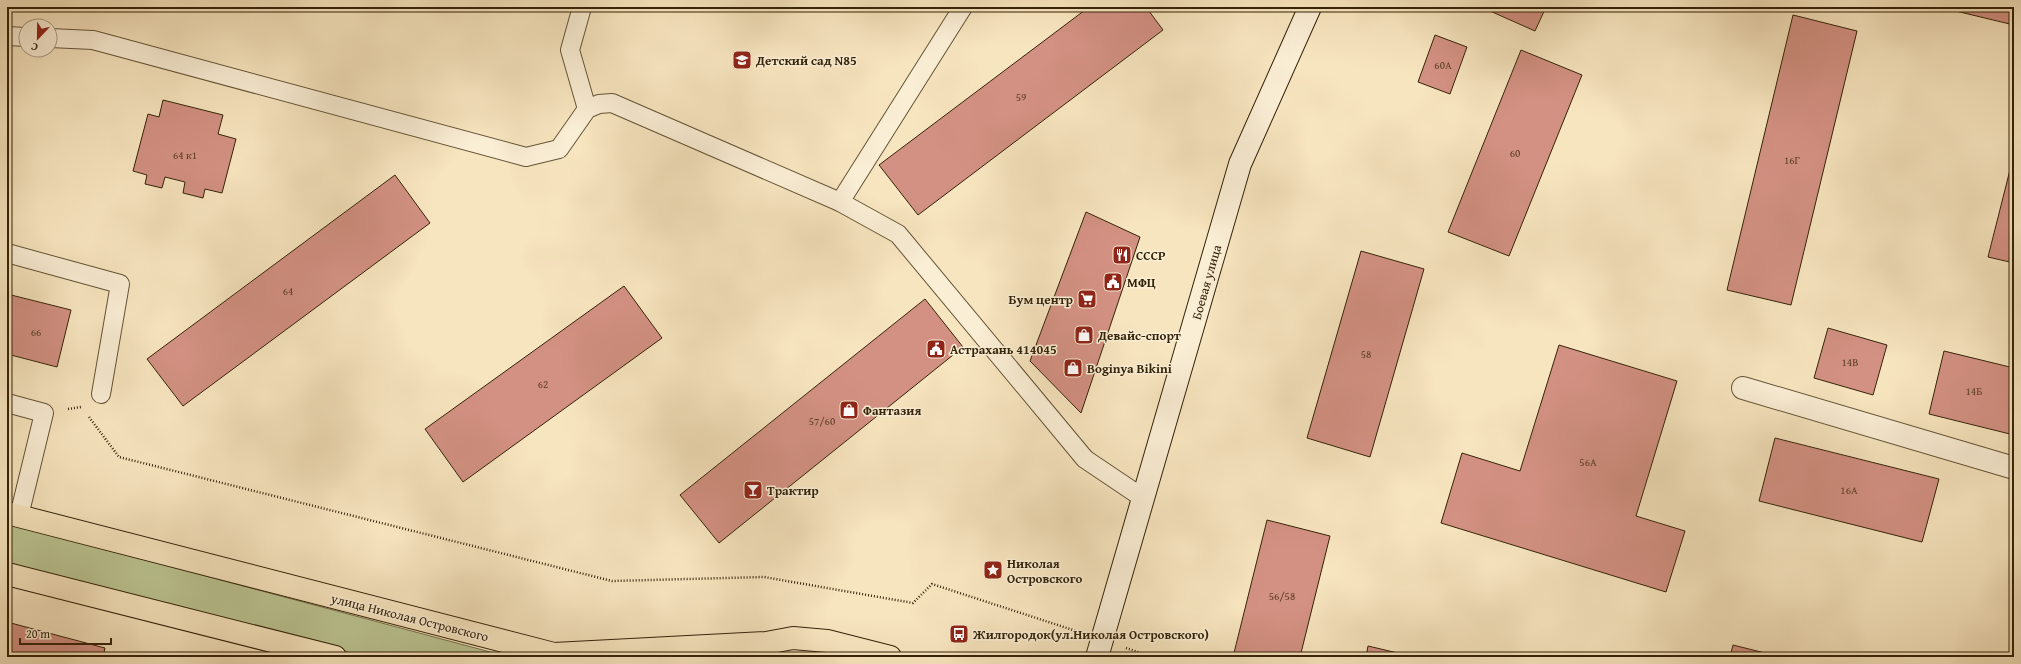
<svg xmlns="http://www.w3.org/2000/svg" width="2021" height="664" font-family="'Gentium Book Plus',serif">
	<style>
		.green { fill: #bbc593; stroke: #78744e }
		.building { fill: #d39183; stroke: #342308 }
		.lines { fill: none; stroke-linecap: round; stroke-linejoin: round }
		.service-casing { stroke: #655436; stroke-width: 20 }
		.minor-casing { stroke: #655436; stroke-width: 24 }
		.secondary-casing { stroke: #342308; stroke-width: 24 }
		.primary-casing { stroke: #342308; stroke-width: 24 }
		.path { stroke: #342308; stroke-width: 2.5; stroke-dasharray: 1 2; stroke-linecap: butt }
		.service { stroke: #faeed5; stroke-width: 18 }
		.minor { stroke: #faeed5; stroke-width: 22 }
		.secondary { stroke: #faeed5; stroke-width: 22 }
		.primary { stroke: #f7e5bf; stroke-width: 22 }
		.labels { text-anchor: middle; stroke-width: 3; stroke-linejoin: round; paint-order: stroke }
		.number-label { font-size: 11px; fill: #5c3e27 }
		.poi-label { font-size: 13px; font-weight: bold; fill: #342308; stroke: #faeed5; text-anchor: start }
		.street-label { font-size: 13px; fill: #342308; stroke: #faeed5 }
	</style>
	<rect width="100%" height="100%" fill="#f7e5bf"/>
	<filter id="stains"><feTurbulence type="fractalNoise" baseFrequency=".005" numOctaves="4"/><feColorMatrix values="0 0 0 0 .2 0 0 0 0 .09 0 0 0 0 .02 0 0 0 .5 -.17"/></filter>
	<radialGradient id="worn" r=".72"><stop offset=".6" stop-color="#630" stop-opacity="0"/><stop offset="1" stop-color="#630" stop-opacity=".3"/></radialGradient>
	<polygon class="green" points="7,523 509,657 367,657 7,563"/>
	<g class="building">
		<polygon points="1089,7 1146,7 1163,30 918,215 879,165"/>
		<polygon points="1481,7 1546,7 1535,31"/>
		<polygon points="1939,7 2014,7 2014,25"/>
		<polygon points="1793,15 1857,31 1791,305 1727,290"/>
		<polygon points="1435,35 1467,47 1450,94 1418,82"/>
		<polygon points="1521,50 1582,75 1509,256 1448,232"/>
		<polygon points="163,100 223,115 218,134 236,139 222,193 205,189 203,198 183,193 185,182 165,177 162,188 145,184 147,175 133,171 148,114 159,117"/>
		<polygon points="2014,154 2014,263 1988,257"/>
		<polygon points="395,175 430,223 183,406 147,359"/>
		<polygon points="1086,212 1140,237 1081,413 1030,361"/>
		<polygon points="1361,251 1424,269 1370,457 1307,438"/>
		<polygon points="624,286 662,338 463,482 425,429"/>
		<polygon points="7,294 71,310 57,367 7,354"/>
		<polygon points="925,299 963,347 719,543 680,495"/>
		<polygon points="1828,328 1887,345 1873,395 1814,378"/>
		<polygon points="1559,345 1677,381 1636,516 1685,531 1666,592 1441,523 1462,453 1520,471"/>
		<polygon points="1944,351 2014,368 2014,435 1929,414"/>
		<polygon points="1775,438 1939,479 1922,542 1759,501"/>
		<polygon points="1267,520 1330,536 1300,657 1233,657"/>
		<polygon points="7,622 105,648 103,657 7,657"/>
		<polygon points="1733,645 1781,657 1730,657"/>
		<polygon points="1368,646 1415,657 1366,657"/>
	</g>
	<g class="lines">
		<g class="service-casing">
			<g id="service">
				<polyline points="582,7 570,50 587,109"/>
				<polyline points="7,36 26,37"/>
				<polyline points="50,38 93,40 526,157 559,149 587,109 599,104 612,103 840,202 898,234 1085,459 1143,498"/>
				<polyline points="840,202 963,7"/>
				<polyline points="7,253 120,284 101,394"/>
				<polyline points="7,403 44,413 19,516"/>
			</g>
		</g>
		<g class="minor-casing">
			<polyline id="minor" points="1743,388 2014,468"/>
		</g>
		<g class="secondary-casing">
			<polyline id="secondary" points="1097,657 1240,164 1310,7"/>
		</g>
		<g class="primary-casing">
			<g id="primary">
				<polyline points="7,513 554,654 766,643 793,638 827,641 890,657"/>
				<polyline points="7,574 335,657"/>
			</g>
		</g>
		<g class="path">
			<polyline points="68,409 81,407"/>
			<polyline points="89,417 119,457 612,581 764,577 913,603 932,584 1076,631"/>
			<polyline points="1126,648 1152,657"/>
		</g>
		<use href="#service" class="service"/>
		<use href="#minor" class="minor"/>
		<use href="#secondary" class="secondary"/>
		<use href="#primary" class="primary"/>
	</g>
	<defs>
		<g id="school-square" transform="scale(1)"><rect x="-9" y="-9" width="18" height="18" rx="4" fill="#8f2418" stroke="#faeed5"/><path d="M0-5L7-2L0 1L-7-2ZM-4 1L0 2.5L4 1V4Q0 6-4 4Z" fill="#fff"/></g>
		<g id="restaurant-square" transform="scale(1)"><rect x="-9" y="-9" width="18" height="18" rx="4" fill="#8f2418" stroke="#faeed5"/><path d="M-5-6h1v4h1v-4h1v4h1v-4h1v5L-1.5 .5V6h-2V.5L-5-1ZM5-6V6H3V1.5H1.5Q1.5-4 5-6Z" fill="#fff"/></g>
		<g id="civic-square" transform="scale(1)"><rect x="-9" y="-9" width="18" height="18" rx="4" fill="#8f2418" stroke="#faeed5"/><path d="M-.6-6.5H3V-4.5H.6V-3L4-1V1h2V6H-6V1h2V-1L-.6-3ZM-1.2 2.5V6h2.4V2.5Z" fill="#fff"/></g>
		<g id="supermarket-square" transform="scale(1)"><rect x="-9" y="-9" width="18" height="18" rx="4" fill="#8f2418" stroke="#faeed5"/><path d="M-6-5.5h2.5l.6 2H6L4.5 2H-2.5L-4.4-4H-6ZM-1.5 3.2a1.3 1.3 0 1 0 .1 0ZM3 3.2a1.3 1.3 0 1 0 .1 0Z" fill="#fff"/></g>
		<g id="shop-square" transform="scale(1)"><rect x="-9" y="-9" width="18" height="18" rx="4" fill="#8f2418" stroke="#faeed5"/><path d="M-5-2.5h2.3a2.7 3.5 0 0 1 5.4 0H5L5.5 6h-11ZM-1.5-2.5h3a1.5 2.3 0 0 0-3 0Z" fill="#fff"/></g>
		<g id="bar-square" transform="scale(1)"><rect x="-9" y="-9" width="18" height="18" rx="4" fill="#8f2418" stroke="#faeed5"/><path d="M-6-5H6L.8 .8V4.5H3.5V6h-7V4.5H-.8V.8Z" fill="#fff"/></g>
		<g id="sight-square" transform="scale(1)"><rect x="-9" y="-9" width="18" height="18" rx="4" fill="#8f2418" stroke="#faeed5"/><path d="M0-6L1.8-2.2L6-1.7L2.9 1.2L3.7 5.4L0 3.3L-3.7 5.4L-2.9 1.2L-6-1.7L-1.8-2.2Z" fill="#fff"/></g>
		<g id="bus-square" transform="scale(1)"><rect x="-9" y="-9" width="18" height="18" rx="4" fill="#8f2418" stroke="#faeed5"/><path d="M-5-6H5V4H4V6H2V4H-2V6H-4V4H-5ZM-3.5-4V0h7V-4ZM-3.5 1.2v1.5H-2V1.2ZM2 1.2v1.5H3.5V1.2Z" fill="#fff"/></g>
	</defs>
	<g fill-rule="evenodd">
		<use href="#school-square" x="742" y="60"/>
		<use href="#restaurant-square" x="1122" y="255"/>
		<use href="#civic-square" x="1113" y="282"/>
		<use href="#supermarket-square" x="1087" y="299"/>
		<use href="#shop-square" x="1084" y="335"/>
		<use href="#civic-square" x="936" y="349"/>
		<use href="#shop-square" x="1073" y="368"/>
		<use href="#shop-square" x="849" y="410"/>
		<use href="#bar-square" x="753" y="490"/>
		<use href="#sight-square" x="993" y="570"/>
		<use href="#bus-square" x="959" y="634"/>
	</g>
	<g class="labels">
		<g class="number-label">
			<text x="1443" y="69">60А</text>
			<text x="1021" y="101">59</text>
			<text x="1515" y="157">60</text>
			<text x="185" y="159">64 к1</text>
			<text x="1792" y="164">16Г</text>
			<text x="288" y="295">64</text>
			<text x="36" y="336">66</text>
			<text x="1366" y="358">58</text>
			<text x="1850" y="366">14В</text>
			<text x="543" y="388">62</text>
			<text x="1974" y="395">14Б</text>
			<text x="822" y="425">57/60</text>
			<text x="1588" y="466">56А</text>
			<text x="1849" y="494">16А</text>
			<text x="1282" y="600">56/58</text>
		</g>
		<g class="poi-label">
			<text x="756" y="65">Детский сад N85</text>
			<text x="1136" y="260">СССР</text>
			<text x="1127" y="287">МФЦ</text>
			<text x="1073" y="304" text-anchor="end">Бум центр</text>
			<text x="1098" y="340">Девайс-спорт</text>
			<text x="950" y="354">Астрахань 414045</text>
			<text x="1087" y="373">Boginya Bikini</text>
			<text x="863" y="415">Фантазия</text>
			<text x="767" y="495">Трактир</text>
			<text x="1007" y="568">Николая<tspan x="1007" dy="15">Островского</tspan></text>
			<text x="973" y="639">Жилгородок(ул.Николая Островского)</text>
		</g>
		<g class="street-label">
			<text transform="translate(1206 282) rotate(-74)" y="5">Боевая улица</text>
			<text transform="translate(410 617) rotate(14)" y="5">улица Николая Островского</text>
		</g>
	</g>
	<rect width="2021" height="664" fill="none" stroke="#f7e5bf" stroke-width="24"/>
	<rect x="8" y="8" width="2005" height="648" fill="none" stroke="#342308" stroke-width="2"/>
	<rect x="12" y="12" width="1997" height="640" fill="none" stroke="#342308"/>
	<g transform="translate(38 38) rotate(202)"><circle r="19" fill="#faeed5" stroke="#ab9d83"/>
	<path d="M0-3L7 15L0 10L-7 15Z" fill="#8f2418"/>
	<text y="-6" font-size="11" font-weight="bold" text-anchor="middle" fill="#342308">С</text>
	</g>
	<path d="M20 638v6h91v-6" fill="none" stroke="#342308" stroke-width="2"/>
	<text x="26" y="638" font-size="12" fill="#342308" stroke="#faeed5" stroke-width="3" paint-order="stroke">20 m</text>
	<rect width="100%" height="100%" filter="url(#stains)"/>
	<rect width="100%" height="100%" fill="url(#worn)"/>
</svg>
